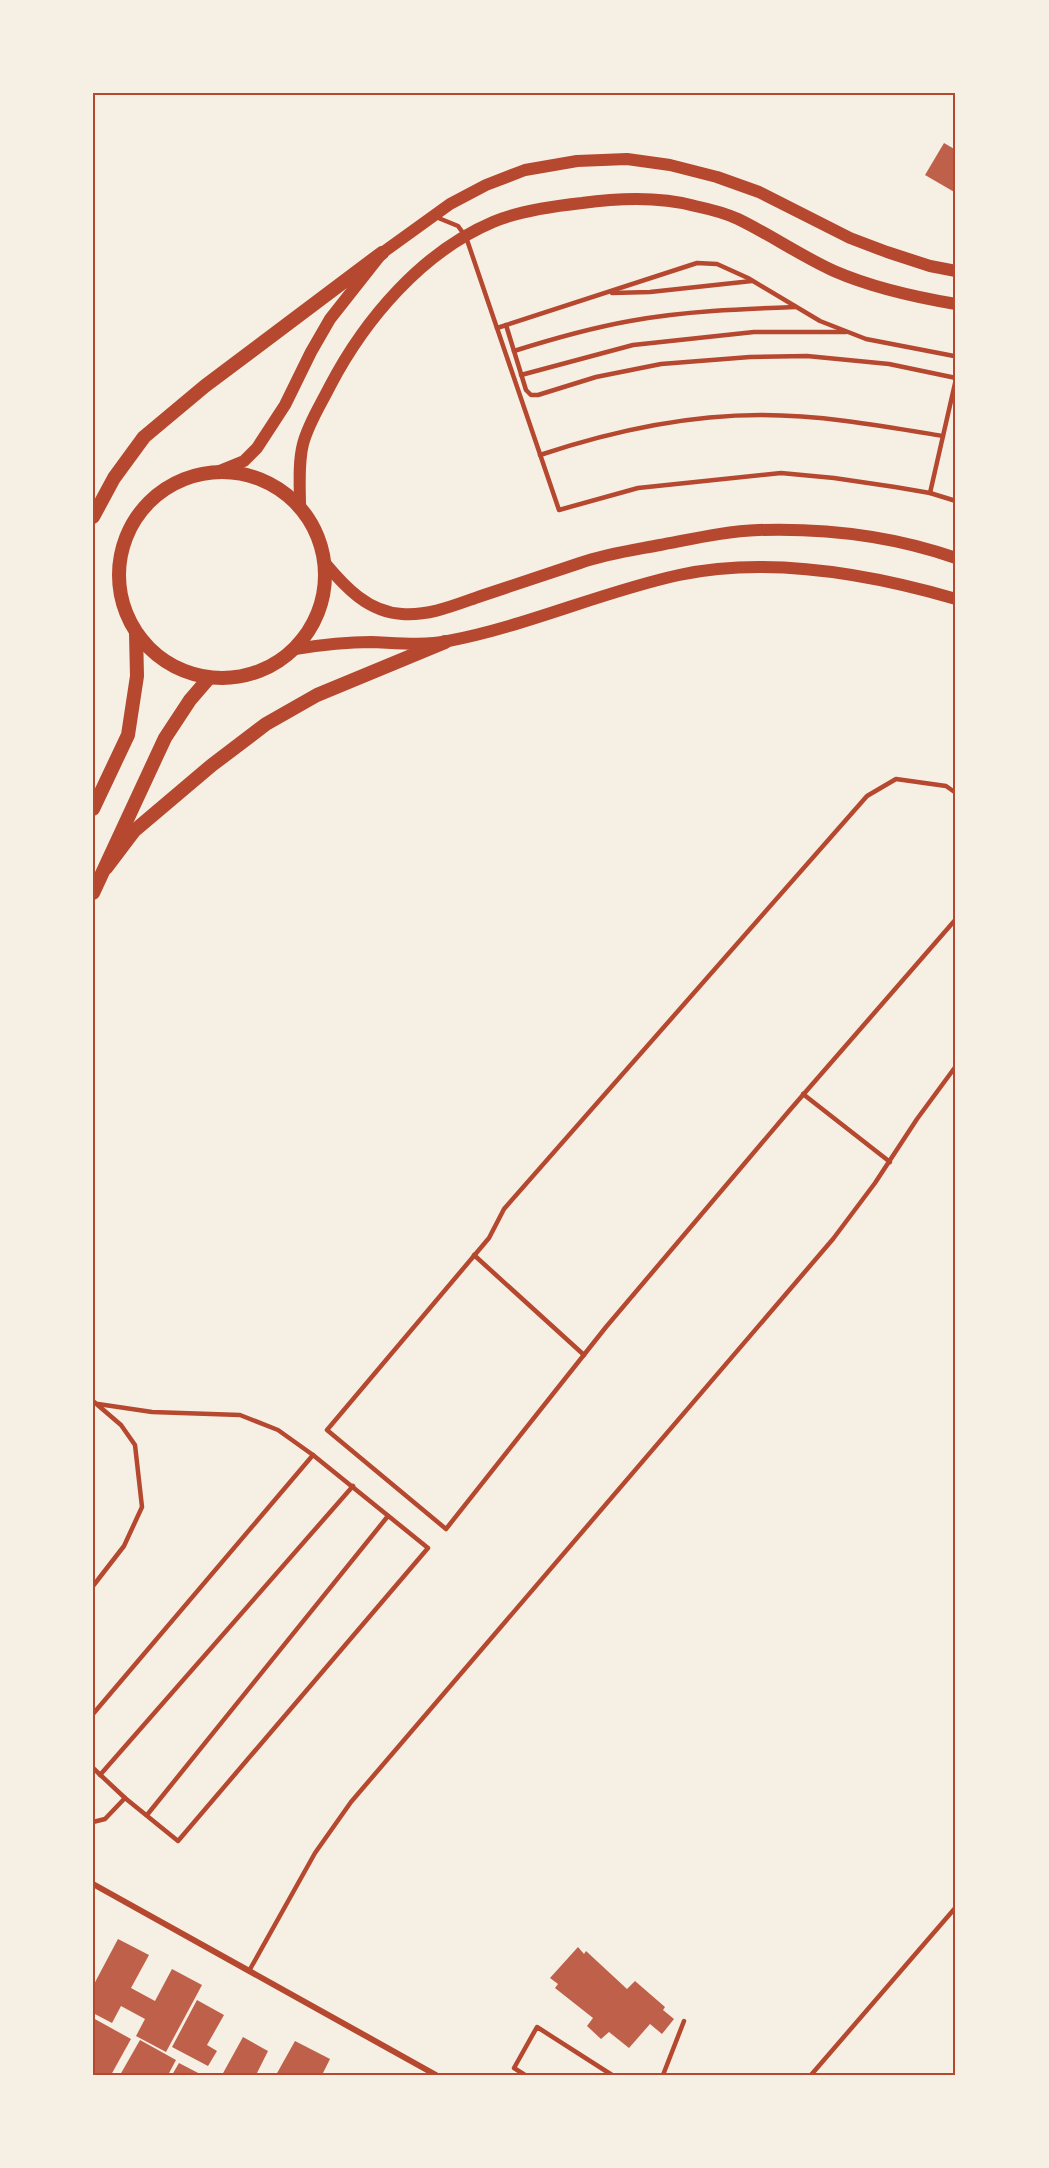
<svg xmlns="http://www.w3.org/2000/svg" width="1049" height="2168" font-family="'Exo 2',sans-serif">
	<style>
		.building { fill: #bf614a }
		.lines { fill: none; stroke-linecap: round; stroke-linejoin: round }
		.service { stroke: #b5482f; stroke-width: 4.5 }
		.minor { stroke: #b5482f; stroke-width: 6 }
		.secondary { stroke: #b5482f; stroke-width: 12 }
		.primary { stroke: #b5482f; stroke-width: 14 }
		.neatline { fill: none; stroke: #b5482f; stroke-width: 2 }
	</style>
	<rect width="100%" height="100%" fill="#f6efe4"/>
	<g class="building">
		<polygon points="944,143 956,150 956,193 925,175"/>
		<polygon points="118,1939 149,1955 131,1988 155,2001 172,1969 202,1985 166,2052 136,2036 145,2019 121,2006 112,2023 93,2013 93,1986"/>
		<polygon points="578,1947 584,1954 586,1951 627,1989 635,1981 665,2007 663,2010 674,2019 662,2034 650,2024 629,2048 609,2032 601,2039 587,2026 593,2018 555,1988 558,1984 550,1978"/>
		<polygon points="197,2000 224,2015 207,2045 217,2051 208,2066 172,2047"/>
		<polygon points="93,2018 131,2039 111,2075 93,2075"/>
		<polygon points="243,2037 268,2051 256,2075 222,2075"/>
		<polygon points="140,2040 176,2060 168,2075 120,2075"/>
		<polygon points="295,2041 330,2059 322,2075 276,2075"/>
		<polygon points="179,2063 202,2075 172,2075"/>
	</g>
	<g class="lines">
		<g class="service">
			<polyline points="436,217 458,226 466,237 559,510 638,488 781,473 834,478 895,487 930,493 956,501"/>
			<polyline points="612,293 650,292 752,281"/>
			<polyline points="506,325 526,390 531,395 538,395 596,377 661,364 750,357 807,356 889,364 956,378"/>
			<polyline points="497,328 697,263 717,264 748,278 820,321 866,339 954,356 956,358"/>
			<path d="M514 351C552 339 591 328 630 321 685 311 741 309 796 307"/>
			<polyline points="521,375 633,345 754,332 846,332"/>
			<path d="M540 455C609 432 688 415 761 415 822 415 883 426 943 436"/>
			<polyline points="930,493 956,379"/>
			<polyline points="956,793 946,786 896,779 867,796 504,1209 489,1238 327,1430 446,1529 606,1327 789,1111 956,919"/>
			<polyline points="803,1094 890,1162"/>
			<polyline points="474,1255 584,1355"/>
			<polyline points="93,1401 121,1425 135,1445 142,1507 124,1546 93,1586"/>
			<polyline points="93,1714 313,1455"/>
			<polyline points="93,1768 125,1798 178,1841 428,1548 313,1455 278,1430 240,1415 152,1412 98,1404"/>
			<polyline points="100,1775 353,1486"/>
			<polyline points="147,1815 388,1516"/>
			<polyline points="93,1822 105,1819 125,1798"/>
			<polyline points="249,1971 315,1853 351,1802 833,1239 875,1183 917,1119 956,1066"/>
			<polyline points="525,2075 514,2068 537,2027 612,2075"/>
			<polyline points="663,2075 684,2021"/>
			<polyline points="811,2075 956,1907"/>
		</g>
		<polyline class="minor" points="93,1884 436,2075"/>
		<g class="secondary">
			<polyline points="217,472 244,461 257,448 285,405 311,352 330,319 382,253 450,204 486,185 525,170 577,161 627,159 670,165 717,177 759,192 850,238 887,252 930,266 956,271"/>
			<path d="M300 507C300 487 298 463 303 444 308 424 321 404 330 386 365 319 422 252 493 222 518 211 555 206 582 203 619 198 658 196 695 206 709 209 725 213 738 219 771 235 801 256 834 271 873 288 914 297 956 304"/>
			<path d="M325 563C345 587 368 612 402 614 430 616 455 605 481 596 514 585 547 574 580 563 606 554 634 550 660 545 692 539 726 531 759 530 826 528 893 536 956 558"/>
			<path d="M295 649C320 645 346 642 371 642 397 643 423 646 448 641 527 626 601 592 679 575 768 556 870 574 956 599"/>
		</g>
		<g class="primary">
			<circle cx="222" cy="575" r="103"/>
			<polyline points="93,517 114,478 144,437 205,386 382,253"/>
			<polyline points="93,809 128,735 137,676 136,633"/>
			<polyline points="106,868 134,831 212,765 266,724 317,695 445,642"/>
			<polyline points="93,893 165,738 190,700 209,678"/>
		</g>
	</g>
	<rect width="1049" height="2168" fill="none" stroke="#f6efe4" stroke-width="189"/>
	<rect x="94" y="94" width="860" height="1980" class="neatline"/>
</svg>
